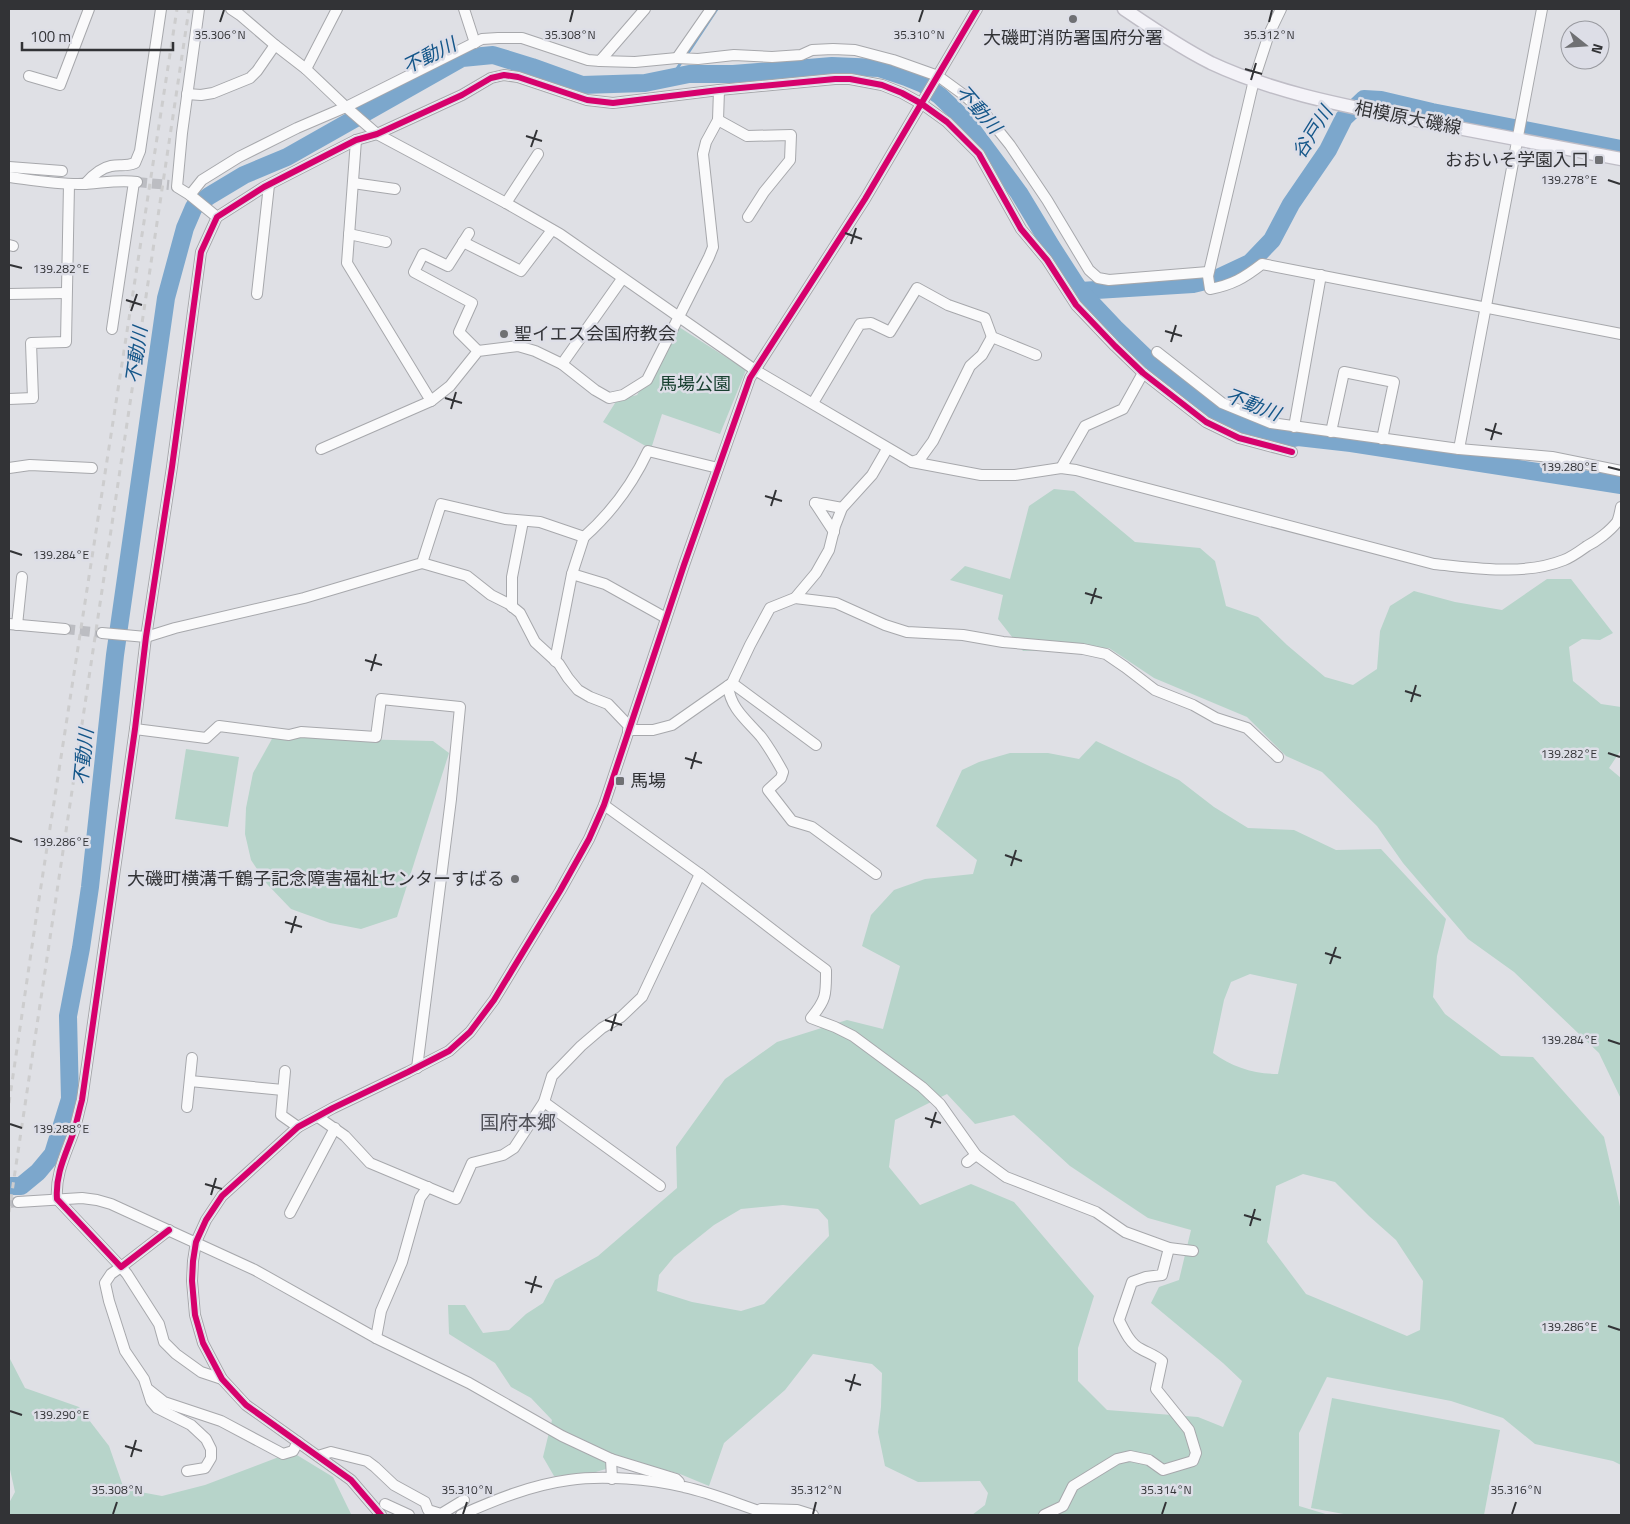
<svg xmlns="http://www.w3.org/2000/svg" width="1630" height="1524" font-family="'Titillium Web','Noto Sans JP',sans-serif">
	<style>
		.green { fill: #b7d4ca; fill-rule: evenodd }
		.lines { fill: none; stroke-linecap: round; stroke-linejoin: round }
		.stream { stroke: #7ca7cc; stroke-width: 3 }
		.river { stroke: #7ca7cc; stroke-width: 18 }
		.minor-tunnel { stroke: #bcbdc2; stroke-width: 10; stroke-dasharray: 10 5; stroke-linecap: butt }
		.minor-casing { stroke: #a7a8ac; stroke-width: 12 }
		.major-casing { stroke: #bfbdc6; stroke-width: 15 }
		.minor { stroke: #fafafb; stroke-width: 10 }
		.major { stroke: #f4f3f8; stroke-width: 12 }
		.rail { stroke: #cdcdce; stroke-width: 3; stroke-dasharray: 6 6; stroke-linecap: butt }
		.cycleway-casing { stroke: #dddee7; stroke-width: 9 }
		.cycleway { stroke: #d6006c; stroke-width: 6 }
		.ticks { fill: none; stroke: #323336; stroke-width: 2 }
		.poi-dot { fill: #6f7073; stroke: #dddee7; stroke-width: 2 }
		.labels { text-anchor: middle; stroke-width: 5; stroke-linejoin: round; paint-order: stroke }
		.poi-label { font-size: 18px; fill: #323336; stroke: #dddee7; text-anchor: end }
		.street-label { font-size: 18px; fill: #323336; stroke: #dddee7 }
		.park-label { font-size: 18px; fill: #194031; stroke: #dddee7 }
		.water-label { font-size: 19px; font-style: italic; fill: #145689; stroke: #dddee7 }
		.neighbourhood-label { font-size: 19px; fill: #505158; stroke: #dddee7 }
		.ticks-label { font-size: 12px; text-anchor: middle; fill: #323336; stroke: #dddee7; stroke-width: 5; stroke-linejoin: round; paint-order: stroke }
	</style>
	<rect width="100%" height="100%" fill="#dfe0e5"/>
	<g class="green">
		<polygon points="679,327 746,370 720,434 662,414 651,449 603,422 617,400 637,395"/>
		<polygon points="1054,489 1074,491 1135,542 1200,548 1215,561 1226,606 1258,617 1287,645 1325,677 1353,685 1377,669 1380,631 1390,606 1414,591 1455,602 1502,610 1547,579 1571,579 1613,633 1600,640 1582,639 1569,647 1573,681 1601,704 1621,707 1621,750 1609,768 1621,778 1621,1099 1599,1053 1514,972 1468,939 1403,863 1377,826 1322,772 1286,756 1247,717 1154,678 1109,648 1023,651 998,619 1003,595 950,580 965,566 1010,579 1029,506"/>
		<polygon points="273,737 433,741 449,753 397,917 361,929 330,923 291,909 267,884 251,860 245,834 246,808 253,773"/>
		<path d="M1096 741 1179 780 1214 807 1248 828 1294 830 1336 850 1381 849 1446 919 1437 956 1433 997 1445 1014 1501 1056 1533 1057 1604 1137 1621 1211V1465L1613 1461 1535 1444 1503 1418 1451 1401 1327 1377 1299 1433V1506L1329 1515H972L985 1505 988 1493 980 1481 918 1482 885 1466 878 1432 881 1407 882 1373 872 1364 813 1354 785 1390 724 1443 709 1486 680 1474 633 1461 589 1474 554 1476 543 1457 552 1420 531 1398 511 1387 495 1363 449 1334 448 1305H465L483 1333 509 1330 526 1314 543 1303 555 1280 598 1256 677 1188 676 1147 725 1079 777 1042 847 1020 883 1029 900 966 862 946 871 915 894 890 925 879 973 874 977 860 936 826 962 770 979 762 1010 753H1048L1079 759ZM1250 974 1297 984 1278 1074C1254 1074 1232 1067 1213 1053L1224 1000 1231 982ZM947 1094 975 1124 1014 1115 1070 1166 1148 1218 1191 1230 1179 1280 1159 1287 1151 1303 1223 1363 1242 1381 1223 1427 1198 1417 1107 1410 1078 1381V1348L1094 1296 1014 1202 971 1184 920 1205 889 1167 895 1120ZM1303 1174 1335 1182 1369 1216 1396 1240 1423 1281 1420 1330 1407 1336 1306 1294 1267 1242 1276 1186ZM783 1205 818 1209 828 1220 829 1236 764 1304 741 1311 692 1302 657 1291 659 1275 674 1257 714 1225 741 1209Z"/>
		<polygon points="186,749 239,757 228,827 175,819"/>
		<polygon points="9,1359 10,1359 25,1388 79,1407 109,1446 124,1489 162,1496 205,1485 292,1452 333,1477 351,1514 307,1514 305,1515 9,1515 9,1503 15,1492 9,1465"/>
		<polygon points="1332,1398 1500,1430 1484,1515 1349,1515 1311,1508"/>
	</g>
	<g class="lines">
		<g class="stream">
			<polyline points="686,56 717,9"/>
			<polyline points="671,78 682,61"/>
		</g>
		<g class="river">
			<polyline points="1080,291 1193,284 1218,278 1250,263 1272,240 1291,204 1328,150 1344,118 1364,99 1381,100 1432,112 1621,149"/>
			<polyline points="9,1186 21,1186 38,1172 53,1154 70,1099 68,1016 81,948 90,887 115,655 166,298 185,228 194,207 209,196 244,175 287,157 462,58 493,55 532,67 582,85 645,83 689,74 733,74 832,66 879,68 906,77 923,84 940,96 965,120 1019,193 1051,246 1080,291 1115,328 1164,375 1212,412 1244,426 1285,440 1298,437 1351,443 1621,485"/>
		</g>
		<g class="minor-tunnel">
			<polyline points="137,182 169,185"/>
			<polyline points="65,629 102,633"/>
			<polyline points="9,1203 18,1202"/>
		</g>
		<g class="minor-casing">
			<g id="minor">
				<polyline points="199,9 182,133 177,187 190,195 217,217"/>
				<path d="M231 9 240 15 275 45 306 69 346 107 377 134 506 203 560 234 755 370 912 462 981 475H1015L1061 468 1076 470 1434 564C1476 568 1524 576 1564 560 1572 557 1580 551 1587 546 1597 541 1610 531 1617 522 1619 518 1620 512 1621 507"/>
				<polyline points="464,9 475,43"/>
				<polyline points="711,9 677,58 698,59 734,55 772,57 801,55 812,50 833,49 855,50 893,60 938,76 964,95 986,115 1010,145 1047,200 1089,270 1098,278 1109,280 1208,272"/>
				<path d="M1281 9 1269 34 1254 80 1208 276 1210 289C1232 285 1244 278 1262 264L1621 334"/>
				<polyline points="600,61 635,62 677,58"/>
				<polyline points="306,69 337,9"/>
				<polyline points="29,76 60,85 89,9"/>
				<polyline points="187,94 201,95 213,93 250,78 257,71 275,45"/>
				<polyline points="718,120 747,136 791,135 790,160 764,192 748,217"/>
				<polyline points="9,167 62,171"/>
				<path d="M9 177C32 180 55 184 78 184 98 184 117 179 137 182"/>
				<polyline points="353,183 395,189"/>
				<path d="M85 184C91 177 101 168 111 166 120 164 125 167 135 163L140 151 161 9"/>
				<polyline points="190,195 202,180 239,157 297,128 346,107 482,39 498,38 522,38 588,60 600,61 645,9"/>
				<polyline points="506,203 538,154"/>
				<polyline points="469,233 448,266 423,254 414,272 472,303 459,332 478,351"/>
				<polyline points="349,234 386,242"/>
				<polyline points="463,242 521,271 552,230"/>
				<polyline points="9,245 13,246"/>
				<polyline points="9,294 66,293"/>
				<polyline points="257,294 269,185"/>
				<polyline points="112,329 134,182"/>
				<polyline points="1157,352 1222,403 1271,423 1459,449 1552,457 1621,471"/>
				<polyline points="562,364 595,390 609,398 623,395 647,380 709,257 713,247 703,154 706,142 718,120 719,90"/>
				<polyline points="9,399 33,398 31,343 66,342 69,184"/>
				<polyline points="431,401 450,386 478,351 518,346 535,351 562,364 622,279"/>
				<polyline points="813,403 860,324 871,323 890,332 917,288 948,305 985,318 992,337 1036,355"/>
				<polyline points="1294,427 1321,275"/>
				<polyline points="1331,432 1344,372 1394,382 1382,439"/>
				<polyline points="321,449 431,401 347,263 356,140"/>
				<polyline points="1459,449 1542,9"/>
				<polyline points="912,462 920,459 933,441 970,366 982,355 992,337"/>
				<polyline points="9,468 30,465 92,468"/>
				<polyline points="1061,468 1085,426 1123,409 1143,373"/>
				<polyline points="815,503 834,532"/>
				<polyline points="815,503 842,508"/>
				<polyline points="584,537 572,574 605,584 666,618"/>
				<polyline points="422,563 467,576 491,595 509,604 520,613 535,642 559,664 568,678 578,690 590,697 608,704 629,726"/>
				<polyline points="795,598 836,603 885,625 907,632 963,635 1003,642 1083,649 1106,654 1125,667 1155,690 1193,705 1216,718 1247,728 1278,757"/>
				<polyline points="512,607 512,577 523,521"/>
				<polyline points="9,624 65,629"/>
				<polyline points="17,625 22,577"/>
				<path d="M102 633 146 637 175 628 304 598 422 563 441 504 505 519 540 522 584 537C611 513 633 483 648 451L718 468"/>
				<polyline points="555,661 572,574"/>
				<polyline points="732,683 816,745"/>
				<path d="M728 686C731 710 748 721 762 738 770 749 777 761 783 772L781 778 768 790 792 821 812 827 876 874"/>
				<polyline points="135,729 206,738 219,726 289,735 301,732 376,737 381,699 460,707 451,799 417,1068"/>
				<polyline points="628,730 653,730 672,725 732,683 750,645 770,608 795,598 816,573 829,550 835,526 842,508 872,475 887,449"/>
				<path d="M604 805 700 874 799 950 826 970C826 994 827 999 811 1018L835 1027 853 1036 922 1087 940 1104 976 1155 967 1162"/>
				<polyline points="285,1071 281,1115 298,1127"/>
				<polyline points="190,1081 283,1090"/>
				<polyline points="544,1102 660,1186"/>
				<polyline points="187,1107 192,1058"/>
				<polyline points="318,1117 345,1136 370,1163 456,1199 472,1163 503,1155 514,1148 544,1102 552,1076 581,1046 602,1028 621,1017 642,997 700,874"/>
				<polyline points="976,1155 1006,1177 1096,1212 1125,1232 1169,1248 1193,1251"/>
				<polyline points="18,1202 82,1198 97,1200 111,1204 255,1270 376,1338 469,1383 562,1436 611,1459 612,1479"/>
				<polyline points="290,1213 335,1128"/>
				<path d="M169 1230 121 1267 57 1199C55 1174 66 1154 74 1131 77 1121 79 1111 82 1100L135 729 146 637 172 467 201 252 217 217 264 187 356 140 377 134 462 95 491 78 504 75 518 77 587 100 613 103 719 90 835 79H850L882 85 902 93 922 104 947 122 979 154 1021 229 1047 260 1076 305 1115 346 1143 373 1206 422 1239 438 1292 452"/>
				<polyline points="376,1338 381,1311 402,1262 420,1198 428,1187"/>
				<polyline points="149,1390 164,1402 221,1421 283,1454 293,1451 298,1442"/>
				<polyline points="318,1456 331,1452 367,1461 375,1467 394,1485 425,1502 428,1510 441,1514 464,1500"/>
				<polyline points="611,1459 676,1479 679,1482"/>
				<polyline points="187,1471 205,1468 211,1458 211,1449 206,1439 191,1425 157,1408 151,1401 144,1379 125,1351 109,1301 105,1283 111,1274 121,1267 127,1274 159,1324 164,1342 176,1354 201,1372 222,1379"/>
				<polyline points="385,1504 409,1515"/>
				<polyline points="761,1509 797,1510 813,1515"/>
				<polyline points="381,1515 351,1480 246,1405 222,1379 203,1343 195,1315 192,1281 193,1261 196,1242 206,1220 222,1196 298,1127 333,1108 408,1072 449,1051 470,1032 494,1000 560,891 589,839 604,805 684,565 750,378 865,199 977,9"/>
				<path d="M461 1515C495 1500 531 1485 569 1480 603 1475 650 1479 684 1487 713 1493 742 1506 771 1515"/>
				<path d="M1044 1515 1063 1506 1073 1486 1117 1459 1130 1456 1149 1460 1163 1470 1193 1461 1196 1453 1189 1430 1156 1389 1162 1361C1155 1355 1148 1353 1141 1349 1130 1344 1124 1330 1119 1320L1132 1282 1146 1277 1162 1275 1169 1248"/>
			</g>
		</g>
		<g class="major-casing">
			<path id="major" d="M1124 9C1152 28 1181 48 1211 63 1275 93 1347 106 1416 120 1484 133 1553 146 1621 159"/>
		</g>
		<use href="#minor" class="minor"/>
		<use href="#major" class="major"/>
		<g class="rail">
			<polyline points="9,1103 37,912 177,9"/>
			<polyline points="9,1212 189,9"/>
		</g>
		<g class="cycleway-casing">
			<g id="cycleway">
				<path d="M169 1230 121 1267 57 1199C55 1174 66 1154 74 1131 77 1121 79 1111 82 1100L135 729 146 637 172 467 201 252 217 217 264 187 356 140 377 134 462 95 491 78 504 75 518 77 587 100 613 103 719 90 835 79H850L882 85 902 93 922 104 947 122 979 154 1021 229 1047 260 1076 305 1115 346 1143 373 1206 422 1239 438 1292 452"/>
				<polyline points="381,1515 351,1480 246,1405 222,1379 203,1343 195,1315 192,1281 193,1261 196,1242 206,1220 222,1196 298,1127 333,1108 408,1072 449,1051 470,1032 494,1000 560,891 589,839 604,805 684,565 750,378 865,199 977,9"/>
			</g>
		</g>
		<use href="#cycleway" class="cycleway"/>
	</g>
	<path class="ticks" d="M220 22 224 10M570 22 573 10M919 22 923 10M1269 22 1272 10M1245 69 1262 74M1251 80 1256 63M526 136 542 141M531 147 537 130M1608 180 1620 184M845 233 862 239M851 244 856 228M10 265 22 268M126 300 142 305M131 311 137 294M1165 331 1182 336M1171 342 1176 325M445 398 462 403M451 409 456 392M1485 429 1502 434M1491 440 1496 423M1608 467 1620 470M765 496 782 501M771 506 776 490M10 551 22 555M1085 593 1102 598M1091 604 1096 588M365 660 382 665M371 671 376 654M1405 691 1421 696M1411 702 1416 685M1608 753 1620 757M685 758 702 763M691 769 696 752M10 838 22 842M1005 855 1022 861M1011 866 1016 850M285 922 302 927M291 933 296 916M1325 953 1341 958M1330 964 1336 947M605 1020 622 1025M611 1031 616 1014M1608 1040 1620 1044M925 1118 941 1123M10 1124 22 1128M931 1128 936 1112M205 1184 222 1189M211 1195 216 1178M1244 1215 1261 1220M1250 1226 1255 1209M525 1282 542 1287M531 1293 536 1276M1608 1326 1620 1330M845 1380 861 1385M850 1391 855 1374M10 1411 22 1415M125 1446 142 1451M131 1457 136 1440M113 1514 117 1502M463 1514 467 1502M813 1514 816 1502M1162 1514 1166 1502M1512 1514 1516 1502"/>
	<g class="poi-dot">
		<circle cx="1073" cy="19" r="5"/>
		<rect x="1594" y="155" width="10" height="10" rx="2.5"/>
		<circle cx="504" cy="334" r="5"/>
		<rect x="615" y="776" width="10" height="10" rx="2.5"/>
		<circle cx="515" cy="879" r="5"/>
	</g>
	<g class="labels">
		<g class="poi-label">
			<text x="1073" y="44" text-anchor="middle">大磯町消防署国府分署</text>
			<text x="1589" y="166">おおいそ学園入口</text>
			<text x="514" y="340" text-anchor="start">聖イエス会国府教会</text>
			<text x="630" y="787" text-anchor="start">馬場</text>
			<text x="505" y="885">大磯町横溝千鶴子記念障害福祉センターすばる</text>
		</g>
		<g class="street-label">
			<text transform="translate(1408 118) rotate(11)" y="6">相模原大磯線</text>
		</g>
		<g class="park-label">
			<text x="695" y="390">馬場公園</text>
		</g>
		<g class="water-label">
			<text transform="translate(429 55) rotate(-26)" y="7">不動川</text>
			<text transform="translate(979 109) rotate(49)" y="7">不動川</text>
			<text transform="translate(1312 132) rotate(-58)" y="7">谷戸川</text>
			<text transform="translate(136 355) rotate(-82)" y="7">不動川</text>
			<text transform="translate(1253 404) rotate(21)" y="7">不動川</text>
			<text transform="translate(83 757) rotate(-84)" y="7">不動川</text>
		</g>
		<g class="neighbourhood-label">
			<text x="518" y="1129">国府本郷</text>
		</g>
	</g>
	<g class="ticks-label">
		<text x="220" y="39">35.306°N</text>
		<text x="570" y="39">35.308°N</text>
		<text x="919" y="39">35.310°N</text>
		<text x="1269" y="39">35.312°N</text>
		<text x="1569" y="184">139.278°E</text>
		<text x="61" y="273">139.282°E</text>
		<text x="1569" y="471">139.280°E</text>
		<text x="61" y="559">139.284°E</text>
		<text x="1569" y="758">139.282°E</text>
		<text x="61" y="846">139.286°E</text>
		<text x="1569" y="1044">139.284°E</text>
		<text x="61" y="1133">139.288°E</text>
		<text x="1569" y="1331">139.286°E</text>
		<text x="61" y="1419">139.290°E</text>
		<text x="117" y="1494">35.308°N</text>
		<text x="467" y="1494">35.310°N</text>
		<text x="816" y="1494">35.312°N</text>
		<text x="1166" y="1494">35.314°N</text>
		<text x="1516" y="1494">35.316°N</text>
	</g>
	<rect width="1630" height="1524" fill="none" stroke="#323336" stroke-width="20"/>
	<g transform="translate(1585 45) rotate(107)"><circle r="24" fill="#dddee7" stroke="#999aa0"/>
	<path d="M0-4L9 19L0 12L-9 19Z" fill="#6f7073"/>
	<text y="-8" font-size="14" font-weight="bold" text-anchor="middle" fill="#323336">N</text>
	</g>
	<path d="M22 42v8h151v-8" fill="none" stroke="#323336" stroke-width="2.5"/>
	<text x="30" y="42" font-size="15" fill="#323336" stroke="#dddee7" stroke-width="4" paint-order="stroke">100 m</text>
</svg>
